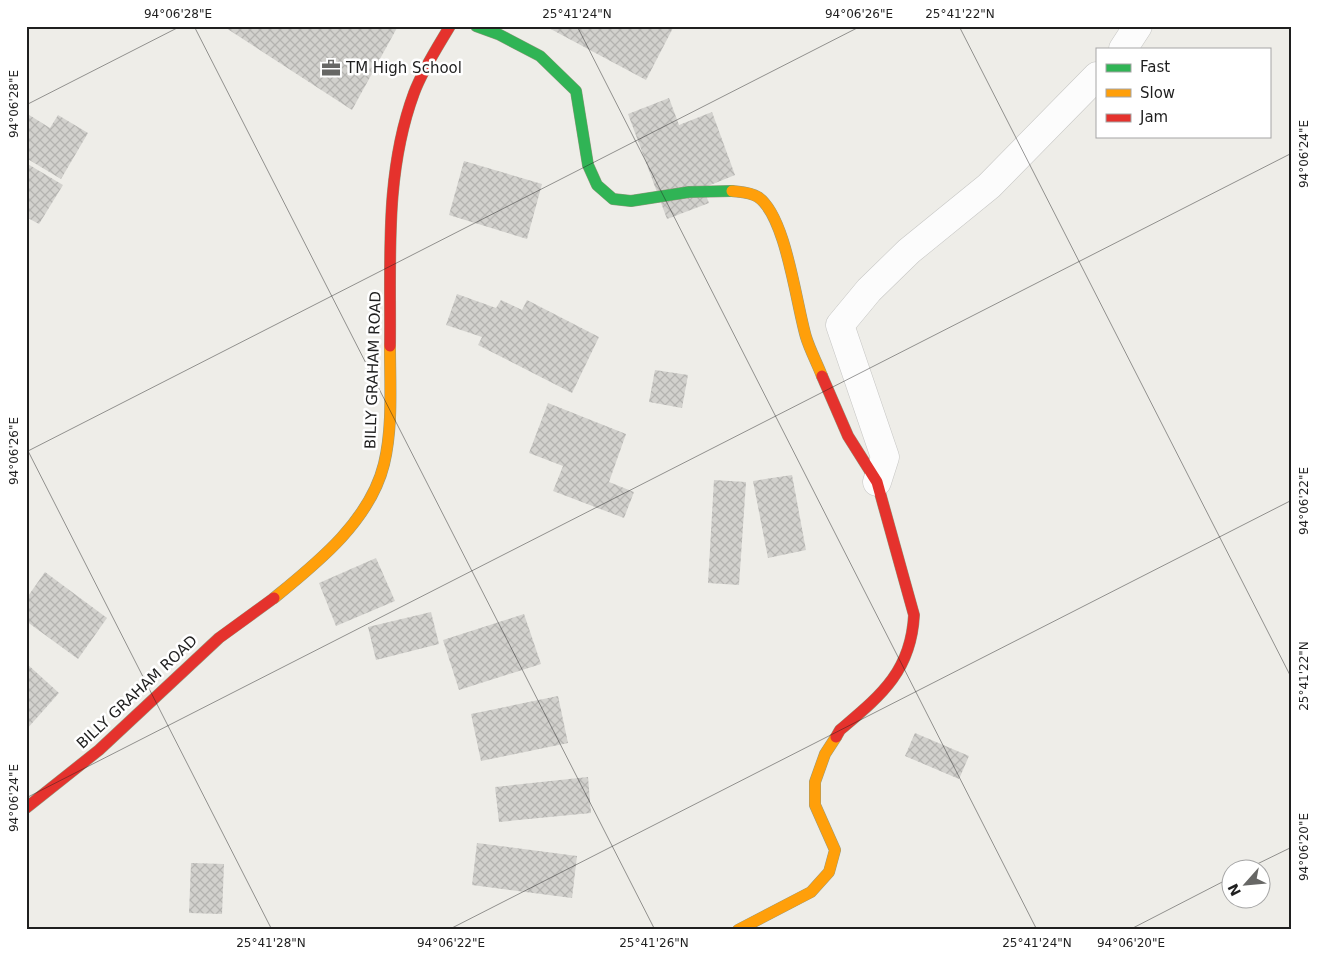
<svg xmlns="http://www.w3.org/2000/svg" width="1318" height="956" font-family="'DejaVu Sans',sans-serif">
	<style>
		.building { fill: url(#building-cross-hatch) }
		.lines { fill: none; stroke-linecap: round; stroke-linejoin: round }
		.street-casing { stroke: #c6c6c4; stroke-width: 29 }
		.fast-casing { stroke: #94997f; stroke-width: 12 }
		.slow-casing { stroke: #94997f; stroke-width: 12 }
		.jam-casing { stroke: #94997f; stroke-width: 12 }
		.street { stroke: #fcfcfc; stroke-width: 28 }
		.fast { stroke: #30b455; stroke-width: 11 }
		.slow { stroke: #ff9f0a; stroke-width: 11 }
		.jam { stroke: #e5322d; stroke-width: 11 }
		.ticks { fill: none; stroke: #1f1f1f; stroke-width: 1; stroke-opacity: 0.45 }
		.labels { text-anchor: middle; stroke-width: 5; stroke-linejoin: round; paint-order: stroke }
		.poi-label { font-size: 15px; fill: #1f1f1f; stroke: #fff; text-anchor: start }
		.street-label { font-size: 15px; fill: #1f1f1f; stroke: #fff }
		.neatline { fill: none; stroke: #1f1f1f; stroke-width: 2 }
		.ticks-label { font-size: 12px; text-anchor: middle; fill: #1f1f1f }
	</style>
	<defs>
		<pattern id="building-cross-hatch" width="8" height="8" patternUnits="userSpaceOnUse" patternTransform="scale(1.25)"><rect width="8" height="8" fill="#d2d1cd"/><path d="M0 0l8 8M0 8l8-8" fill="none" stroke="#b4b3b0"/></pattern>
	</defs>
	<rect width="100%" height="100%" fill="#eeede8"/>
	<g class="building">
		<polygon points="223,26 398,26 352,110"/>
		<polygon points="545,26 674,26 646,80"/>
		<polygon points="669,98 679,125 712,112 735,175 703,188 709,203 667,219 628,114"/>
		<polygon points="26,113 50,128 58,115 88,133 61,179 26,158"/>
		<polygon points="464,161 542,184 527,239 449,215"/>
		<polygon points="26,163 63,185 39,224 26,217"/>
		<polygon points="457,294 496,308 501,300 522,310 527,300 599,337 572,393 478,345 482,337 446,325"/>
		<polygon points="655,370 688,375 682,408 649,402"/>
		<polygon points="548,403 626,434 609,482 634,492 624,518 553,491 563,466 529,453"/>
		<polygon points="792,475 806,550 768,558 753,481"/>
		<polygon points="714,480 746,482 739,585 708,583"/>
		<polygon points="376,558 395,601 336,626 319,583"/>
		<polygon points="45,572 107,618 78,659 26,621 26,599"/>
		<polygon points="431,612 439,644 376,660 368,627"/>
		<polygon points="524,614 541,664 459,690 443,640"/>
		<polygon points="26,663 59,693 26,730"/>
		<polygon points="558,696 568,743 481,761 471,714"/>
		<polygon points="915,733 969,756 959,779 905,756"/>
		<polygon points="588,777 591,813 499,822 495,787"/>
		<polygon points="477,843 577,856 572,898 472,885"/>
		<polygon points="191,863 224,864 222,914 189,913"/>
	</g>
	<g class="lines">
		<g class="street-casing">
			<g id="street">
				<polyline points="1123,49 1138,26"/>
				<polyline points="877,482 885,457 840,325 869,290 909,251 989,186 1097,76"/>
			</g>
		</g>
		<g class="fast-casing">
			<polyline id="fast" points="476,26 498,34 540,56 576,91 588,165 597,185 613,199 631,201 689,192 732,191"/>
		</g>
		<g class="slow-casing">
			<g id="slow">
				<path d="M732 191C740 192 750 192 758 197 786 216 796 303 806 337 810 350 817 363 822 376"/>
				<path d="M274 598C317 563 370 521 384 464 393 427 390 385 390 346"/>
				<polyline points="738,930 811,892 829,872 835,850 815,805 815,782 825,754 836,737"/>
			</g>
		</g>
		<g class="jam-casing">
			<g id="jam">
				<path d="M390 346C391 261 384 174 414 93 423 69 437 48 450 26"/>
				<path d="M822 376 848 436 877 482 914 615C911 672 880 696 840 730L836 737"/>
				<polyline points="26,808 99,750 219,638 274,598"/>
			</g>
		</g>
		<use href="#street" class="street"/>
		<use href="#fast" class="fast"/>
		<use href="#slow" class="slow"/>
		<use href="#jam" class="jam"/>
	</g>
	<path class="ticks" d="M194 26 655 930M577 26 1037 930M959 26 1292 679M26 105 181 26M26 447 272 930M26 452 861 26M26 798 1292 153M1249 868 1292 847M448 930 1292 500M1129 930 1230 878"/>
	<defs>
		<g id="office-bare" transform="scale(1.5)"><path d="M-6-3h4V-5.5h4V-3h4V5H-6ZM-1-4.5V-3h2v-1.5ZM-6 0V1H6V0Z" fill="#676765" stroke="#fff" stroke-width="2.5" paint-order="stroke"/></g>
	</defs>
	<g fill-rule="evenodd">
		<use href="#office-bare" x="331" y="68"/>
	</g>
	<g class="labels">
		<g class="poi-label">
			<text x="346" y="73">TM High School</text>
		</g>
		<g class="street-label">
			<text transform="translate(373 370) rotate(-88)" y="5">BILLY GRAHAM ROAD</text>
			<text transform="translate(137 692) rotate(-43)" y="5">BILLY GRAHAM ROAD</text>
		</g>
	</g>
	<rect width="1318" height="956" fill="none" stroke="#ffffff" stroke-width="55"/>
	<rect x="1096" y="48" width="175" height="90" fill="#ffffff" stroke="#a5a5a5"/>
	<rect x="1106" y="64" width="25" height="8" fill="#30b455" stroke="#a5a5a5"/>
	<text x="1140" y="72" font-size="15" fill="#1f1f1f">Fast</text>
	<rect x="1106" y="89" width="25" height="8" fill="#ff9f0a" stroke="#a5a5a5"/>
	<text x="1140" y="98" font-size="15" fill="#1f1f1f">Slow</text>
	<rect x="1106" y="114" width="25" height="8" fill="#e5322d" stroke="#a5a5a5"/>
	<text x="1140" y="122" font-size="15" fill="#1f1f1f">Jam</text>
	<g transform="translate(1246 884) rotate(243)"><circle r="24" fill="#ffffff" stroke="#a5a5a5"/>
	<path d="M0-4L9 19L0 12L-9 19Z" fill="#676765"/>
	<text y="-8" font-size="14" font-weight="bold" text-anchor="middle" fill="#1f1f1f">N</text>
	</g>
	<rect x="28" y="28" width="1262" height="900" class="neatline"/>
	<g class="ticks-label">
		<text x="178" y="18">94°06'28"E</text>
		<text x="577" y="18">25°41'24"N</text>
		<text x="859" y="18">94°06'26"E</text>
		<text x="960" y="18">25°41'22"N</text>
		<text transform="translate(14 104) rotate(-90)" y="4">94°06'28"E</text>
		<text transform="translate(1304 154) rotate(-90)" y="4">94°06'24"E</text>
		<text transform="translate(14 451) rotate(-90)" y="4">94°06'26"E</text>
		<text transform="translate(1304 501) rotate(-90)" y="4">94°06'22"E</text>
		<text transform="translate(1304 676) rotate(-90)" y="4">25°41'22"N</text>
		<text transform="translate(14 798) rotate(-90)" y="4">94°06'24"E</text>
		<text transform="translate(1304 847) rotate(-90)" y="4">94°06'20"E</text>
		<text x="271" y="947">25°41'28"N</text>
		<text x="451" y="947">94°06'22"E</text>
		<text x="654" y="947">25°41'26"N</text>
		<text x="1037" y="947">25°41'24"N</text>
		<text x="1131" y="947">94°06'20"E</text>
	</g>
</svg>
